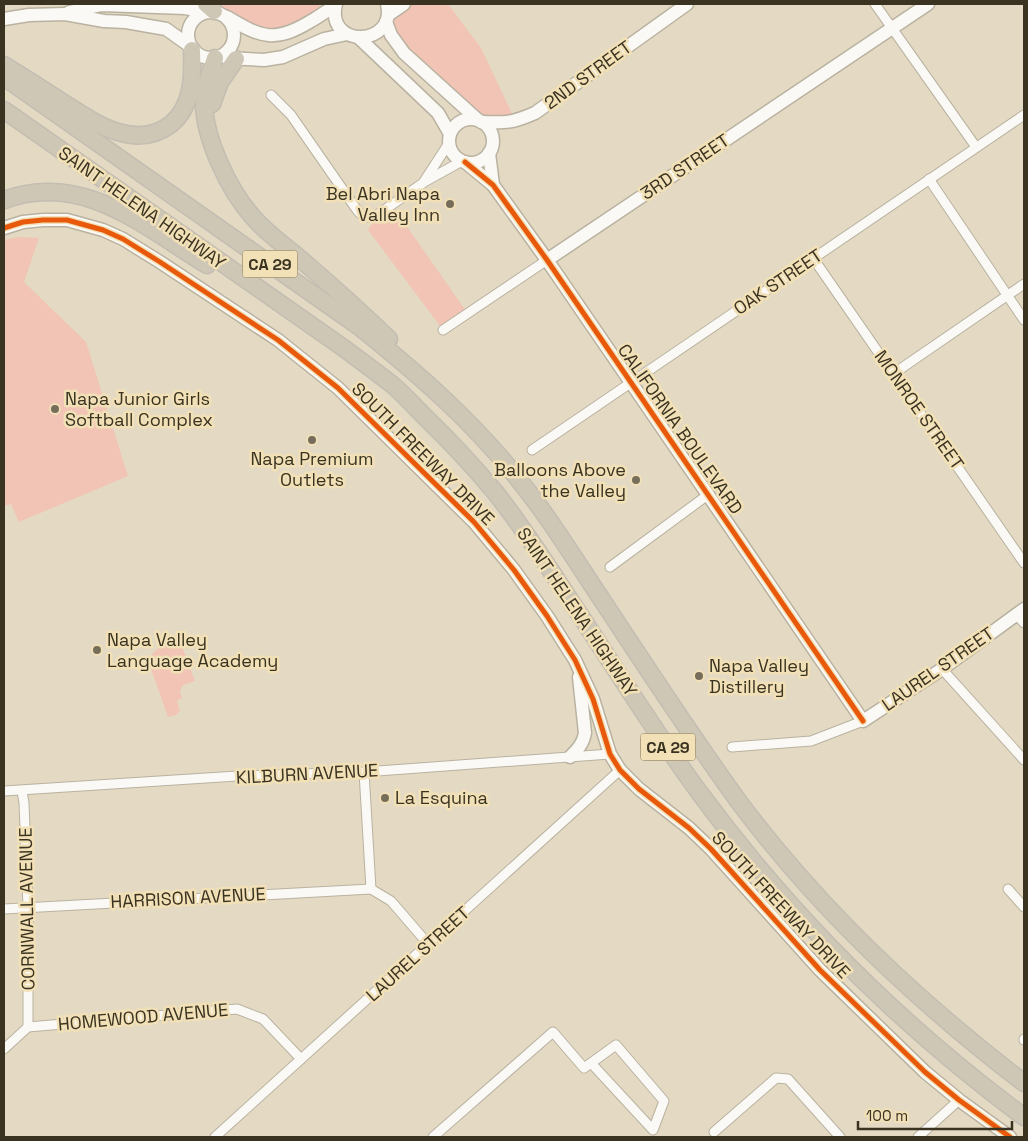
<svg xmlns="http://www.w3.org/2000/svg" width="1028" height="1141" font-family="'Space Grotesk',sans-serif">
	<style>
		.green { fill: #f1c4b5 }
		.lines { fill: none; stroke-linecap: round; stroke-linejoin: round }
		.street-casing { stroke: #b9b2a0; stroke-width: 11 }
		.secondary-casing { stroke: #b9b2a0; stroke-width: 15 }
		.highway-casing { stroke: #c3bdb2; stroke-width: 19 }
		.street { stroke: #fbf9f6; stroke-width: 9 }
		.secondary { stroke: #fbf9f6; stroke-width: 12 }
		.highway { stroke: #cec7b6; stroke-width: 16 }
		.cycleway-casing { stroke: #f2e0b6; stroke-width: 8 }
		.cycleway { stroke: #e8590c; stroke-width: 5 }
		.poi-dot { fill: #766d5a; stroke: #f2e0b6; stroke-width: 2 }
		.labels { text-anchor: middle; stroke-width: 5; stroke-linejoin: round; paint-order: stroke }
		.shield { fill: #f2e0b6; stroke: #71674e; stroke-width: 1 }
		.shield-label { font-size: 16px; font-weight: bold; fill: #3a3322 }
		.street-label { font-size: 18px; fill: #3a3322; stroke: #f2e0b6 }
		.poi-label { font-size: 18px; fill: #3a3322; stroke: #f2e0b6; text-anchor: start }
	</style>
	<rect width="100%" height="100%" fill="#e4dac3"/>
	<g class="green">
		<polygon points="206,4 319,4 321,14 282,35 247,29"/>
		<polygon points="387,4 448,4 481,48 516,122 481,122 397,44"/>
		<polygon points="392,205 468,314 443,330 368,230 377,215"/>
		<polygon points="18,237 39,238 24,282 86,342 128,476 19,522 11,504 4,506 4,240"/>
		<path d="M180 641 195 681 183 685 180 691 182 698 177 701 180 711 178 712V714L168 717 150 666C147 648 167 645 180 641Z"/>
	</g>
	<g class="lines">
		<g class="street-casing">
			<g id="street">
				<polyline points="875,4 976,147"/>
				<path d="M271 95 291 115 357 210C363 218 369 219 377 215L423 183 449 143"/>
				<polyline points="929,179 1024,320"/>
				<polyline points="426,181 462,161"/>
				<polyline points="813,258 1024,563"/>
				<polyline points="443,330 547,260"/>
				<polyline points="893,374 1024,284"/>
				<polyline points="532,450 1024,115"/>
				<polyline points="610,567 709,494"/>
				<polyline points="1016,614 1024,623"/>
				<polyline points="942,669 1024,760"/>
				<polyline points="732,747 811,741 863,721"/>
				<polyline points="364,772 371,889 391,901 429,945"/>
				<polyline points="4,791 237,776 364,772 610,754"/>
				<polyline points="22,791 24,803 28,907 28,1027"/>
				<polyline points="1008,889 1024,907"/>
				<polyline points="4,909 371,889"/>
				<polyline points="1024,1039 1024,1040"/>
				<polyline points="4,1049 28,1027 237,1009 263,1019 301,1059"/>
				<polyline points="714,1132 776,1078 788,1079 840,1137"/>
				<polyline points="215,1137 620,770"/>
				<polyline points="433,1137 553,1032 584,1068 616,1045 664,1101 653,1130 591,1063"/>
				<polyline points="918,1137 959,1100"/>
			</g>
		</g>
		<g class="secondary-casing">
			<g id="secondary">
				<path d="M336 4C325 49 397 47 387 4"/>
				<circle cx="211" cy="35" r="23"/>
				<polyline points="69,12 102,5 185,8 206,12"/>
				<polyline points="388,15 404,4"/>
				<path d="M227 17C262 38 275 43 311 21 320 16 326 11 335 6"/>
				<polyline points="4,19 29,15 65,14 104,21 126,22 166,29 190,46"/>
				<polyline points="386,22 391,35 404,53 478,120"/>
				<polyline points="359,38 438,113 450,134"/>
				<polyline points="227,58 264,60 283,57 324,39 347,34"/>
				<circle cx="471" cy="141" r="22"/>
				<path d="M481 122C506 123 512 123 535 113L687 4"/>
				<polyline points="489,153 493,185"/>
				<polyline points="465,162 493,185 547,260 863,721 942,669 1024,609"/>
				<polyline points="4,228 23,222 43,220 67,220 103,230 123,239 160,262 278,340 338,388 474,522 514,570 547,616 575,660 593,699 610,754 620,770 639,789 689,828 711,849 820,970 925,1072 959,1100 1010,1137"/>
				<polyline points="547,260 928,4"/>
				<path d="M570 757C578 749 583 744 585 733L579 677"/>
			</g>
		</g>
		<g class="highway-casing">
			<g id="highway">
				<polyline points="206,4 214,11"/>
				<path d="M215 58C211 71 204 87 204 102 204 138 229 190 252 216 267 234 287 247 304 262 333 287 361 312 389 339"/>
				<path d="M4 65C22 76 41 88 59 100 91 120 134 153 171 124 193 106 193 76 192 50"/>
				<path d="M4 77 361 328C417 373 470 419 515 475 547 514 574 558 602 600 647 668 691 736 739 802 819 909 918 1002 1024 1083"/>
				<polyline points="212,104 220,82 236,59"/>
				<path d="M4 110 345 349C362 362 379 374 395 387 405 396 415 407 424 416 449 440 473 466 495 492 523 527 547 565 572 603 614 666 654 731 699 792 791 917 900 1025 1024 1117"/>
				<path d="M4 200C83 171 143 226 207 265"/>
			</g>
		</g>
		<use href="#street" class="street"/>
		<use href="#secondary" class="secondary"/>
		<use href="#highway" class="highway"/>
		<g class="cycleway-casing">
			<g id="cycleway">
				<polyline points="465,162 493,185 547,260 863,721"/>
				<polyline points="4,228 23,222 43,220 67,220 103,230 123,239 160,262 278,340 338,388 474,522 514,570 547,616 575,660 593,699 610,754 620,770 639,789 689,828 711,849 820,970 925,1072 959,1100 1010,1137"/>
			</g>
		</g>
		<use href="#cycleway" class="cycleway"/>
	</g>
	<g class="poi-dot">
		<circle cx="450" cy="204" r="5"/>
		<circle cx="55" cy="409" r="5"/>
		<circle cx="312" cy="440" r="5"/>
		<circle cx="636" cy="480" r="5"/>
		<circle cx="97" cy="650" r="5"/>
		<circle cx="699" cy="676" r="5"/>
		<circle cx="385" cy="798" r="5"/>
	</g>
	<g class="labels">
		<g class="shield">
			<rect x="242.5" y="250.5" width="55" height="27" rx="4"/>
			<rect x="640.5" y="733.5" width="55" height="27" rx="4"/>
		</g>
		<g class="shield-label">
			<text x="270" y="270">CA 29</text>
			<text x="668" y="753">CA 29</text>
		</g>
		<g class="street-label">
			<text transform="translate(588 75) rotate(-36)" y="6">2ND STREET</text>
			<text transform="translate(685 167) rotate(-34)" y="6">3RD STREET</text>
			<text transform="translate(142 208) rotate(35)" y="6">SAINT HELENA HIGHWAY</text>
			<text transform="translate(778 282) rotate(-34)" y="6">OAK STREET</text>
			<text transform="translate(919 410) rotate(55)" y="6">MONROE STREET</text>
			<text transform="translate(680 429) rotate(55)" y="6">CALIFORNIA BOULEVARD</text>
			<text transform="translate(423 454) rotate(45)" y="6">SOUTH FREEWAY DRIVE</text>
			<text transform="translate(577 612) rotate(56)" y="6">SAINT HELENA HIGHWAY</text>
			<text transform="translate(938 669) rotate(-35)" y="6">LAUREL STREET</text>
			<text transform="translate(307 774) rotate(-3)" y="6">KILBURN AVENUE</text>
			<text transform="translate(188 898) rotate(-3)" y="6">HARRISON AVENUE</text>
			<text transform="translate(781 905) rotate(47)" y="6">SOUTH FREEWAY DRIVE</text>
			<text transform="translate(27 909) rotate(-91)" y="6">CORNWALL AVENUE</text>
			<text transform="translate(418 954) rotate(-42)" y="6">LAUREL STREET</text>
			<text transform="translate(143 1017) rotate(-5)" y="6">HOMEWOOD AVENUE</text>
		</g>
		<g class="poi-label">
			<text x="440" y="200" text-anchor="end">Bel Abri Napa<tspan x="440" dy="21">Valley Inn</tspan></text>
			<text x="65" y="405">Napa Junior Girls<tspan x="65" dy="21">Softball Complex</tspan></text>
			<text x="312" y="465" text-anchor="middle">Napa Premium<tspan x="312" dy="21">Outlets</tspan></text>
			<text x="626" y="476" text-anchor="end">Balloons Above<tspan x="626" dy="21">the Valley</tspan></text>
			<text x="107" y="646">Napa Valley<tspan x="107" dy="21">Language Academy</tspan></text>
			<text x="709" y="672">Napa Valley<tspan x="709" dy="21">Distillery</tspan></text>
			<text x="395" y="804">La Esquina</text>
		</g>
	</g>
	<rect width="1028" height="1141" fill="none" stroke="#3a3322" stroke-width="10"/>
	<path d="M858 1121v8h154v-8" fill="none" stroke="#3a3322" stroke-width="2.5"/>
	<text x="866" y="1121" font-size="15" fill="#3a3322" stroke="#f2e0b6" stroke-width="4" paint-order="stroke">100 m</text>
</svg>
